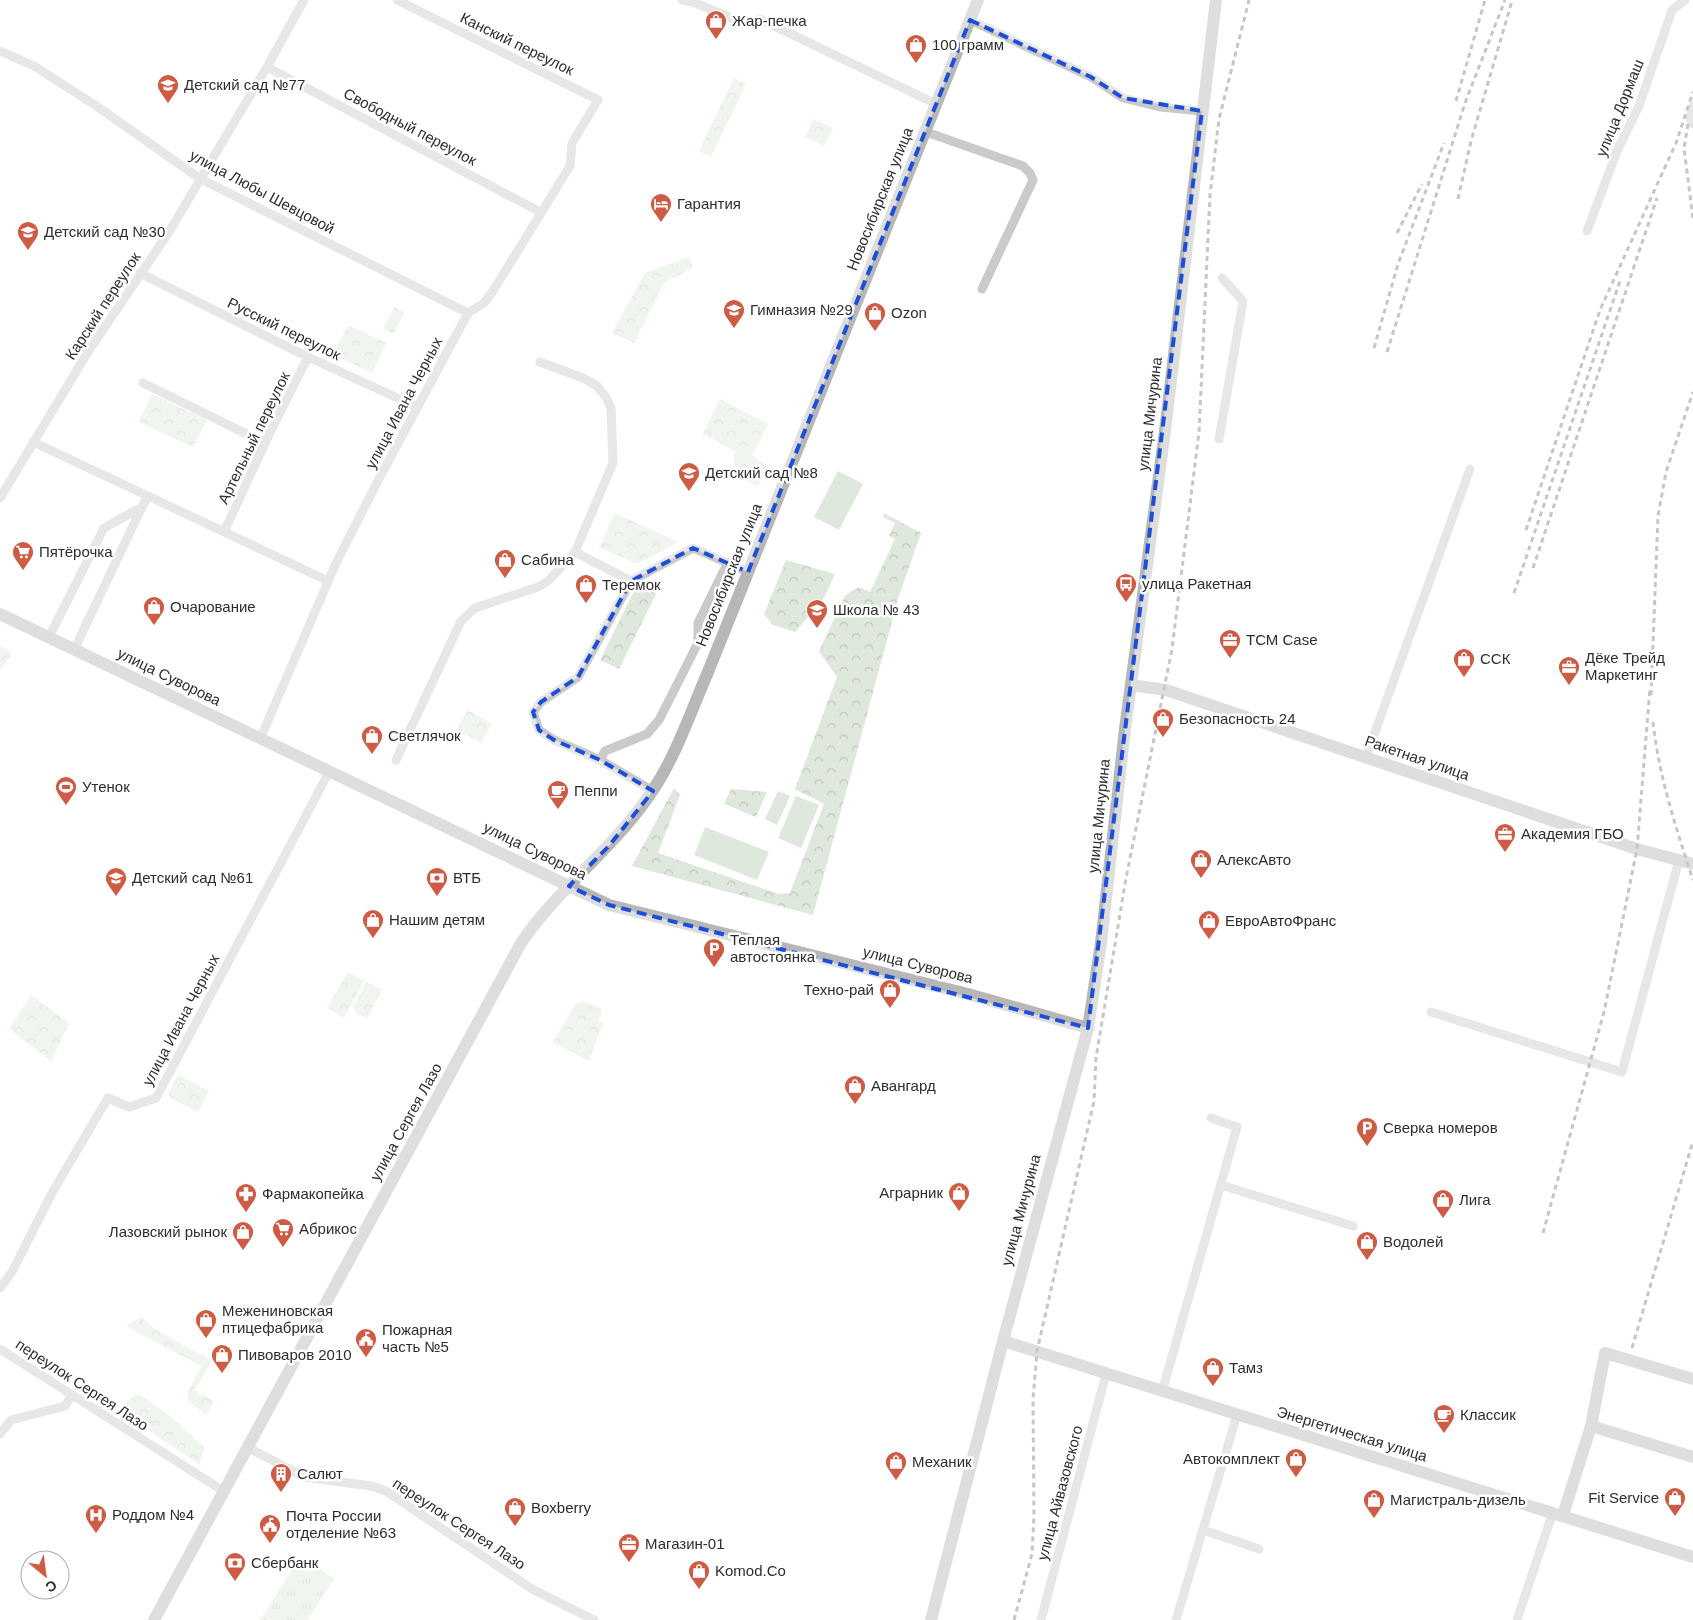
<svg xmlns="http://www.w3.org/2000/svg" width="1693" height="1620" font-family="Arial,sans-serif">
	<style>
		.grass { fill: url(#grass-tufts) }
		.forest { fill: url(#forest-crowns) }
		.pitch { fill: #dfe8dc }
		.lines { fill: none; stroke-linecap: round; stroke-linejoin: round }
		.street { stroke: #cacaca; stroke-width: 9 }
		.secondary { stroke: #b7b7b7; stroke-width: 12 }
		.rail { stroke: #828282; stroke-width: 3; stroke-dasharray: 5 4; stroke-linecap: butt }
		.marked { fill: none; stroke: #1d4ed8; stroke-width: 4; stroke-dasharray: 10 6; stroke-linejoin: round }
		.labels { text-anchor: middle; stroke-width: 5; stroke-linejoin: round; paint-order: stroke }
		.poi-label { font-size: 15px; fill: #2d2d2d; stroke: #fff; text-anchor: start }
		.street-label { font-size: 15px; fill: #2d2d2d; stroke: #fff }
	</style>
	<defs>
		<pattern id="grass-tufts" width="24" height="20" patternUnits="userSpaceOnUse" patternTransform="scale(1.25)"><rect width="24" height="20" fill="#dfe8dc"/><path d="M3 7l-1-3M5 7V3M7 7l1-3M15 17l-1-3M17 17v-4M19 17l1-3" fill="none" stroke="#c0c7bd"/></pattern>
		<pattern id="forest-crowns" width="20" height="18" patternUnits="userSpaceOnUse" patternTransform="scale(1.25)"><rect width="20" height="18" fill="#dfe8dc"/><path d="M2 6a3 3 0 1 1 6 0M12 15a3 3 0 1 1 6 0" fill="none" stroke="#c0c7bd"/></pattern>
	</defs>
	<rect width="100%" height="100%" fill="#fff"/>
	<polygon class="grass" points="300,1557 334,1578 308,1620 260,1620"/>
	<g class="forest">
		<polygon points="734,78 746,84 711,157 699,151"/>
		<polygon points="813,119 833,128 824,146 805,137"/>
		<polygon points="689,257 693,268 664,283 634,343 612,333 645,273"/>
		<polygon points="394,307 404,312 394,334 383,329"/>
		<polygon points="348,325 386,343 372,373 333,355"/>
		<polygon points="152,394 207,420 193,447 139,422"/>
		<polygon points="720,399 768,424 752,456 767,465 758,486 733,474 735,451 703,434"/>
		<polygon points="615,513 678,542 637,564 599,547"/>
		<polygon points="884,513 921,533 898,599 813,915 632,866 674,788 680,795 658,853 779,894 790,893 824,804 795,789 837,677 819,651 845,596 859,587 870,592 895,539 889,536 895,523 883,517"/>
		<polygon points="786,560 835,574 824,598 795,632 773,625 764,614"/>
		<polygon points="642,579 656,594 619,669 600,660 638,583"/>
		<polygon points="0,646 12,654 0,671"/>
		<polygon points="468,710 492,724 481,743 457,729"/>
		<polygon points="731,789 767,792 756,817 724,804"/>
		<polygon points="348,972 364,981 344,1018 327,1008"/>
		<polygon points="367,982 382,990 367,1018 357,1014 353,1007"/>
		<polygon points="31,995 69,1023 51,1061 9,1029"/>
		<polygon points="582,1001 602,1009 599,1021 603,1023 589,1061 553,1042 576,1003"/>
		<polygon points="178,1075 209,1091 198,1112 170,1098 168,1093"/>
		<polygon points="141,1317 153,1328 212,1361 194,1390 214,1401 206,1415 188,1401 188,1392 201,1366 126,1326"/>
		<polygon points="139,1394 170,1416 205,1448 199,1464 133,1420 125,1403"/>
	</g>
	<g class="pitch">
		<polygon points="838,471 863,484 839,530 814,517"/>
		<polygon points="778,791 790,796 777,825 765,819"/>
		<polygon points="796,796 819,805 801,848 778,838"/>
		<polygon points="705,827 769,852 757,880 694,855"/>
	</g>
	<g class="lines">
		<g class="street">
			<polyline points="682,0 693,2 746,24 760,19 936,104"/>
			<polyline points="970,20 1091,77 1123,98 1160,107 1202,111"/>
			<polyline points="0,51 34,66 98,107 199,178 468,313"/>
			<polyline points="267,67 540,212"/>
			<polyline points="1693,106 1690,118 1693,124"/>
			<polyline points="926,132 1023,166 1030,173 1033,180 982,289"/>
			<polyline points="1587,231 1617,151 1639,106 1672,10 1685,0"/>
			<polyline points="140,273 308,357 417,407"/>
			<polyline points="143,383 265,443"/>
			<polyline points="1219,439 1243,301 1222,278"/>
			<polyline points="33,442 148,496"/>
			<polyline points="0,498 88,352 169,232 267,67 304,0"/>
			<polyline points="224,532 265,443 308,357"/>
			<polyline points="575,552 631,581 693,548 748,572"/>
			<polyline points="49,637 104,528 142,507 148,496 328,581"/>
			<polyline points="74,650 142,507"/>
			<polyline points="260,739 337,561 380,477 468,313 484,303 493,291 570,166 572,143 598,100 397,0"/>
			<polyline points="1366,757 1470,469"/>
			<polyline points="396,760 461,621 475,608 538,587 548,581 575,552 613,463 611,408 606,397 597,386 583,378 540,362"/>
			<polyline points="600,760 554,740 539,730 533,712 541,702 578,677 631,581"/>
			<polyline points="653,791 600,760 605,751 647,734 659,720 698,643 698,623 728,562"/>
			<polyline points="1431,1012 1622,1072 1679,860"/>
			<polyline points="1221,1185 1353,1226"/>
			<polyline points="0,1288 12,1272 53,1191 108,1098 129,1107 156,1098 329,772"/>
			<polyline points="0,1349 225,1492"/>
			<polyline points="1162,1392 1237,1127 1211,1118"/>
			<polyline points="0,1434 11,1420 65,1406 72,1395"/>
			<polyline points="249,1448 304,1477 371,1486 386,1491 532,1589 594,1620"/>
			<polyline points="1203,1530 1259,1549"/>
			<polyline points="1041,1620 1106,1374"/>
			<polyline points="1176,1620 1237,1415"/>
			<polyline points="1517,1620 1553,1512"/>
		</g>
		<g class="secondary">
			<polyline points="0,614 609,905 968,994 1088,1028"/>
			<polyline points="1131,685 1166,690 1637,849 1693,864"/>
			<polyline points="1003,1341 1693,1557"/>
			<polyline points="1591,1426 1605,1353 1693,1379"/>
			<polyline points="1563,1515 1591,1426 1693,1457"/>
			<path d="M154 1620 521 943C559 887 616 847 653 790 677 754 691 711 708 672L978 0"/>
			<polyline points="931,1620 1003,1341 1088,1028 1101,943 1125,729 1165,431 1216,0"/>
		</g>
		<g class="rail">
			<polyline points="1456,101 1485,0"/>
			<polyline points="1688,124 1684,148 1693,219"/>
			<polyline points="1458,199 1471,141 1512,1"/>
			<polyline points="1397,233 1422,184"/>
			<polyline points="1374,348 1398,264 1444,143"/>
			<polyline points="1387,352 1465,103 1505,0"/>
			<polyline points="1526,530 1600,310 1676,143 1693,92"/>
			<polyline points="1533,568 1657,198"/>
			<polyline points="1514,593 1620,281"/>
			<polyline points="1651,695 1658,516 1666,472 1693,392"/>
			<path d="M1653 722C1659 777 1676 828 1693 880"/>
			<polyline points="1543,1233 1604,1012 1637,849 1650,688"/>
			<polyline points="1632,1348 1693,1141"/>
			<polyline points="1014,1620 1032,1554 1034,1515 1033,1399 1037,1351 1094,1101 1096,1058 1126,878 1172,649 1199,432 1210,195 1219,119 1249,0"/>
		</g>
	</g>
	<path d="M0 0H1693V1620H0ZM970 20 1091 77 1123 98 1202 111 1088 1028 609 905 569 886 608 847 653 791 600 760 554 740 539 730 533 712 541 702 578 677 631 581 693 548 748 572Z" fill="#fff" fill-opacity=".55" fill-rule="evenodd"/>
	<path class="marked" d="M970 20 1091 77 1123 98 1202 111 1088 1028 609 905 569 886 608 847 653 791 600 760 554 740 539 730 533 712 541 702 578 677 631 581 693 548 748 572Z"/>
	<defs>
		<g id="shop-pin" transform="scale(1.125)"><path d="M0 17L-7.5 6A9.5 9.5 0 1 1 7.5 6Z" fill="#ce5c44" stroke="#fff"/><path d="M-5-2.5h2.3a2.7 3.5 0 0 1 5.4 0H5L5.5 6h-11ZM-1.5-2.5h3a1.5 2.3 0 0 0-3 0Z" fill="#fff"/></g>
		<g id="school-pin" transform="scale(1.125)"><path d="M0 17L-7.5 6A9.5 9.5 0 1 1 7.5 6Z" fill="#ce5c44" stroke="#fff"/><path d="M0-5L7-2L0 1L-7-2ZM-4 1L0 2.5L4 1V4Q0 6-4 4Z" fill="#fff"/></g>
		<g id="hotel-pin" transform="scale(1.125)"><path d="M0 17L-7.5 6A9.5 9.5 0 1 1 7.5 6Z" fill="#ce5c44" stroke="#fff"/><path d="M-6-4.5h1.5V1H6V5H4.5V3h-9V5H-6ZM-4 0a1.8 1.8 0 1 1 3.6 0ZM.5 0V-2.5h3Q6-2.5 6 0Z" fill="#fff"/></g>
		<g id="supermarket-pin" transform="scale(1.125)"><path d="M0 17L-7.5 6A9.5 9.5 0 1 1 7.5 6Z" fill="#ce5c44" stroke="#fff"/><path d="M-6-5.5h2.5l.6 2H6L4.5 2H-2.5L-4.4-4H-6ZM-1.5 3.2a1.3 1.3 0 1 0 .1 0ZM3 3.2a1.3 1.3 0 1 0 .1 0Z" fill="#fff"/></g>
		<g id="bus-pin" transform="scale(1.125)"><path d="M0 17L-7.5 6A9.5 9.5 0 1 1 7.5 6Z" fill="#ce5c44" stroke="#fff"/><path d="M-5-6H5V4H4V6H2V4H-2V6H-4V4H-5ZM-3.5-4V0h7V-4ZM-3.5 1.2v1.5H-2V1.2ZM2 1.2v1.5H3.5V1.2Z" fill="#fff"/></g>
		<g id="office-pin" transform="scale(1.125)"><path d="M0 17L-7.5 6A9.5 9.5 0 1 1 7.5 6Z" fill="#ce5c44" stroke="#fff"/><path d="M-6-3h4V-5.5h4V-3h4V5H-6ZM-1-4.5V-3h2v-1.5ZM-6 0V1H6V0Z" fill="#fff"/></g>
		<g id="stadium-pin" transform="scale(1.125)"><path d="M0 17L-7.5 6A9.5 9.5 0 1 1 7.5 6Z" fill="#ce5c44" stroke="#fff"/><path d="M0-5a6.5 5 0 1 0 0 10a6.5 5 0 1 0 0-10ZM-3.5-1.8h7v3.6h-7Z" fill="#fff"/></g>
		<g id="cafe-pin" transform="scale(1.125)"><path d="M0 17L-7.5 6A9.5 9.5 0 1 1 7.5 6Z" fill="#ce5c44" stroke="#fff"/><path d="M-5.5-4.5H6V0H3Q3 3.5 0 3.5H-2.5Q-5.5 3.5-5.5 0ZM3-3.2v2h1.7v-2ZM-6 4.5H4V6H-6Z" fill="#fff"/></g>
		<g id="bank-pin" transform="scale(1.125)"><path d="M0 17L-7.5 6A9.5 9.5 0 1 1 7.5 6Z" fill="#ce5c44" stroke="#fff"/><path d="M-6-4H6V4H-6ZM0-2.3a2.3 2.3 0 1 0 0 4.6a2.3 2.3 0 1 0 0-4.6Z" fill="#fff"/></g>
		<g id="parking-pin" transform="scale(1.125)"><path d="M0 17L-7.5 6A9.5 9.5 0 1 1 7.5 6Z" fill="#ce5c44" stroke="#fff"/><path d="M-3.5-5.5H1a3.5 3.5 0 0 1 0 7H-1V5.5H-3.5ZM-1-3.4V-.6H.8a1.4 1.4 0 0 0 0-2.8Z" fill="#fff"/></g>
		<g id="pharmacy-pin" transform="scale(1.125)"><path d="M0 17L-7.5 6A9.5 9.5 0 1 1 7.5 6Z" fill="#ce5c44" stroke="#fff"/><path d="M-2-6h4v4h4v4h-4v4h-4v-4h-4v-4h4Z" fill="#fff"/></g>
		<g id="civic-pin" transform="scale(1.125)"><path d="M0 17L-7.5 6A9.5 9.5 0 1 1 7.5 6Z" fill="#ce5c44" stroke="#fff"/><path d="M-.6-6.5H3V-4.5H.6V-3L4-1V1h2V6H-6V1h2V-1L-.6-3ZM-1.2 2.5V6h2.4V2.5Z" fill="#fff"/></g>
		<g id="building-pin" transform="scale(1.125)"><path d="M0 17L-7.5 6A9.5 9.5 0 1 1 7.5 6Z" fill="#ce5c44" stroke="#fff"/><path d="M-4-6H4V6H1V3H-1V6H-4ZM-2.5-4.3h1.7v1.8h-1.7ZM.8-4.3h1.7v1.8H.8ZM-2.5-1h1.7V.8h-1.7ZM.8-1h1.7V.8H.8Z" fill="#fff"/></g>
		<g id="hospital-pin" transform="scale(1.125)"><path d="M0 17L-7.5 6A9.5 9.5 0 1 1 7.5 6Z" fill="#ce5c44" stroke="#fff"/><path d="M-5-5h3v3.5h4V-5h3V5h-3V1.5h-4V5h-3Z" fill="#fff"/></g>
	</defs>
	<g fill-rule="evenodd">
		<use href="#shop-pin" x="716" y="21"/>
		<use href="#shop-pin" x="916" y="45"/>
		<use href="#school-pin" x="168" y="85"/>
		<use href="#hotel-pin" x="661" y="204"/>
		<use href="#school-pin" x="28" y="232"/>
		<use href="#school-pin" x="734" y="310"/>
		<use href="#shop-pin" x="875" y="313"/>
		<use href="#school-pin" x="689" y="473"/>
		<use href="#supermarket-pin" x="23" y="552"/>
		<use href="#shop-pin" x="505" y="560"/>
		<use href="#bus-pin" x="1126" y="584"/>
		<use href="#shop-pin" x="586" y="585"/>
		<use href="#shop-pin" x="154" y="607"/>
		<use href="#school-pin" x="817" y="610"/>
		<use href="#office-pin" x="1230" y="640"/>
		<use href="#shop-pin" x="1464" y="659"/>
		<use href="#office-pin" x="1569" y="667"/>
		<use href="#shop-pin" x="1163" y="719"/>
		<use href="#shop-pin" x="372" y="736"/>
		<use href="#stadium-pin" x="66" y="787"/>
		<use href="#cafe-pin" x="558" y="791"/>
		<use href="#office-pin" x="1505" y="834"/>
		<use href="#shop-pin" x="1201" y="860"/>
		<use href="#school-pin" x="116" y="878"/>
		<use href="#bank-pin" x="437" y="878"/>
		<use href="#shop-pin" x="373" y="920"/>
		<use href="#shop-pin" x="1209" y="921"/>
		<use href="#parking-pin" x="714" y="949"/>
		<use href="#shop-pin" x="890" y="990"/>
		<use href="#shop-pin" x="855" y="1086"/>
		<use href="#parking-pin" x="1367" y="1128"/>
		<use href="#shop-pin" x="959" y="1193"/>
		<use href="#pharmacy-pin" x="246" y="1194"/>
		<use href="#shop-pin" x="1443" y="1200"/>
		<use href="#supermarket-pin" x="283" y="1229"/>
		<use href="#shop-pin" x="243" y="1232"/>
		<use href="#shop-pin" x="1367" y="1242"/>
		<use href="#shop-pin" x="206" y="1320"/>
		<use href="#civic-pin" x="366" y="1339"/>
		<use href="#shop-pin" x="222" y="1355"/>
		<use href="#shop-pin" x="1213" y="1368"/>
		<use href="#cafe-pin" x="1444" y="1415"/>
		<use href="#shop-pin" x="1296" y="1459"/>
		<use href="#shop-pin" x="896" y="1462"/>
		<use href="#building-pin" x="281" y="1474"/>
		<use href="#shop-pin" x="1675" y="1498"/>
		<use href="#shop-pin" x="1374" y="1500"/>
		<use href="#shop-pin" x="515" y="1508"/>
		<use href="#hospital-pin" x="96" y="1515"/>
		<use href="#civic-pin" x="270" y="1525"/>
		<use href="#office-pin" x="629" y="1544"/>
		<use href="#bank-pin" x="235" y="1563"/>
		<use href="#shop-pin" x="699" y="1571"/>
	</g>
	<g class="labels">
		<g class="poi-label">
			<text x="732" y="26">Жар-печка</text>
			<text x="932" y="50">100 грамм</text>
			<text x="184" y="90">Детский сад №77</text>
			<text x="677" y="209">Гарантия</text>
			<text x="44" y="237">Детский сад №30</text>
			<text x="750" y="315">Гимназия №29</text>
			<text x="891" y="318">Ozon</text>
			<text x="705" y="478">Детский сад №8</text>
			<text x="39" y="557">Пятёрочка</text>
			<text x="521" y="565">Сабина</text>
			<text x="1142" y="589">улица Ракетная</text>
			<text x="602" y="590">Теремок</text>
			<text x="170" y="612">Очарование</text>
			<text x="833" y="615">Школа № 43</text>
			<text x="1246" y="645">ТСМ Case</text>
			<text x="1585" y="663">Дёке Трейд<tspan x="1585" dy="17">Маркетинг</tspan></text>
			<text x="1480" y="664">ССК</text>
			<text x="1179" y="724">Безопасность 24</text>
			<text x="388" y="741">Светлячок</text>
			<text x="82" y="792">Утенок</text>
			<text x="574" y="796">Пеппи</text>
			<text x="1521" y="839">Академия ГБО</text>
			<text x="1217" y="865">АлексАвто</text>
			<text x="132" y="883">Детский сад №61</text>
			<text x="453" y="883">ВТБ</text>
			<text x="389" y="925">Нашим детям</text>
			<text x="1225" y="926">ЕвроАвтоФранс</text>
			<text x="730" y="945">Теплая<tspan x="730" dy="17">автостоянка</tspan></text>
			<text x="874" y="995" text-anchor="end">Техно-рай</text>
			<text x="871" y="1091">Авангард</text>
			<text x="1383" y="1133">Сверка номеров</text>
			<text x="943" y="1198" text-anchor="end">Аграрник</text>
			<text x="262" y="1199">Фармакопейка</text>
			<text x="1459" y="1205">Лига</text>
			<text x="299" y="1234">Абрикос</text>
			<text x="227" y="1237" text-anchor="end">Лазовский рынок</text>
			<text x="1383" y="1247">Водолей</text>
			<text x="222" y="1316">Межениновская<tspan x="222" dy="17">птицефабрика</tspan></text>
			<text x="382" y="1335">Пожарная<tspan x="382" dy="17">часть №5</tspan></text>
			<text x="238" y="1360">Пивоваров 2010</text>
			<text x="1229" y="1373">Тамз</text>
			<text x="1460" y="1420">Классик</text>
			<text x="1280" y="1464" text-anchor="end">Автокомплект</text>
			<text x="912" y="1467">Механик</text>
			<text x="297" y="1479">Салют</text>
			<text x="1659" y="1503" text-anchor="end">Fit Service</text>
			<text x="1390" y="1505">Магистраль-дизель</text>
			<text x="531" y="1513">Boxberry</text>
			<text x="112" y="1520">Роддом №4</text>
			<text x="286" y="1521">Почта России<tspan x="286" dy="17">отделение №63</tspan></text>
			<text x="645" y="1549">Магазин-01</text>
			<text x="251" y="1568">Сбербанк</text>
			<text x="715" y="1576">Komod.Co</text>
		</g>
		<g class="street-label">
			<text transform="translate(517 44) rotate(26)" y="5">Канский переулок</text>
			<text transform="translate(1620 108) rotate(-68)" y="5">улица Дормаш</text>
			<text transform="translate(410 127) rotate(28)" y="5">Свободный переулок</text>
			<text transform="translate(262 192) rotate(28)" y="5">улица Любы Шевцовой</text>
			<text transform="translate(880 199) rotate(-68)" y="5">Новосибирская улица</text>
			<text transform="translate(103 306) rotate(-57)" y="5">Карский переулок</text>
			<text transform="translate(284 329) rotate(26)" y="5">Русский переулок</text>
			<text transform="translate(404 403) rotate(-62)" y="5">улица Ивана Черных</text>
			<text transform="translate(1150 414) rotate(-83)" y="5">улица Мичурина</text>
			<text transform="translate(254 438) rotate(-64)" y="5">Артельный переулок</text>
			<text transform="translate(729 575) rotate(-68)" y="5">Новосибирская улица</text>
			<text transform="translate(169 677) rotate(26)" y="5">улица Суворова</text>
			<text transform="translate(1417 758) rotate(19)" y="5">Ракетная улица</text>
			<text transform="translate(1099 816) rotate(-84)" y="5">улица Мичурина</text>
			<text transform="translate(535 851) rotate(26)" y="5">улица Суворова</text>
			<text transform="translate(918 965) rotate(14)" y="5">улица Суворова</text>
			<text transform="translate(181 1020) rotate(-62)" y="5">улица Ивана Черных</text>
			<text transform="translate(406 1122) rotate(-61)" y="5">улица Сергея Лазо</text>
			<text transform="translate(1021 1210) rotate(-75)" y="5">улица Мичурина</text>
			<text transform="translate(82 1385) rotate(33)" y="5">переулок Сергея Лазо</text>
			<text transform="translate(1352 1434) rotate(17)" y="5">Энергетическая улица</text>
			<text transform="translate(1060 1493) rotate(-75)" y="5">улица Айвазовского</text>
			<text transform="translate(459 1524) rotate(33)" y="5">переулок Сергея Лазо</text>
		</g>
	</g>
	<g transform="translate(45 1575) rotate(151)"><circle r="24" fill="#ffffff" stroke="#ababab"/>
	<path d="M0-4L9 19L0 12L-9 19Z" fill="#ce5c44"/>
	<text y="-8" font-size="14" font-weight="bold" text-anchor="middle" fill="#2d2d2d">С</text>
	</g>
</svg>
